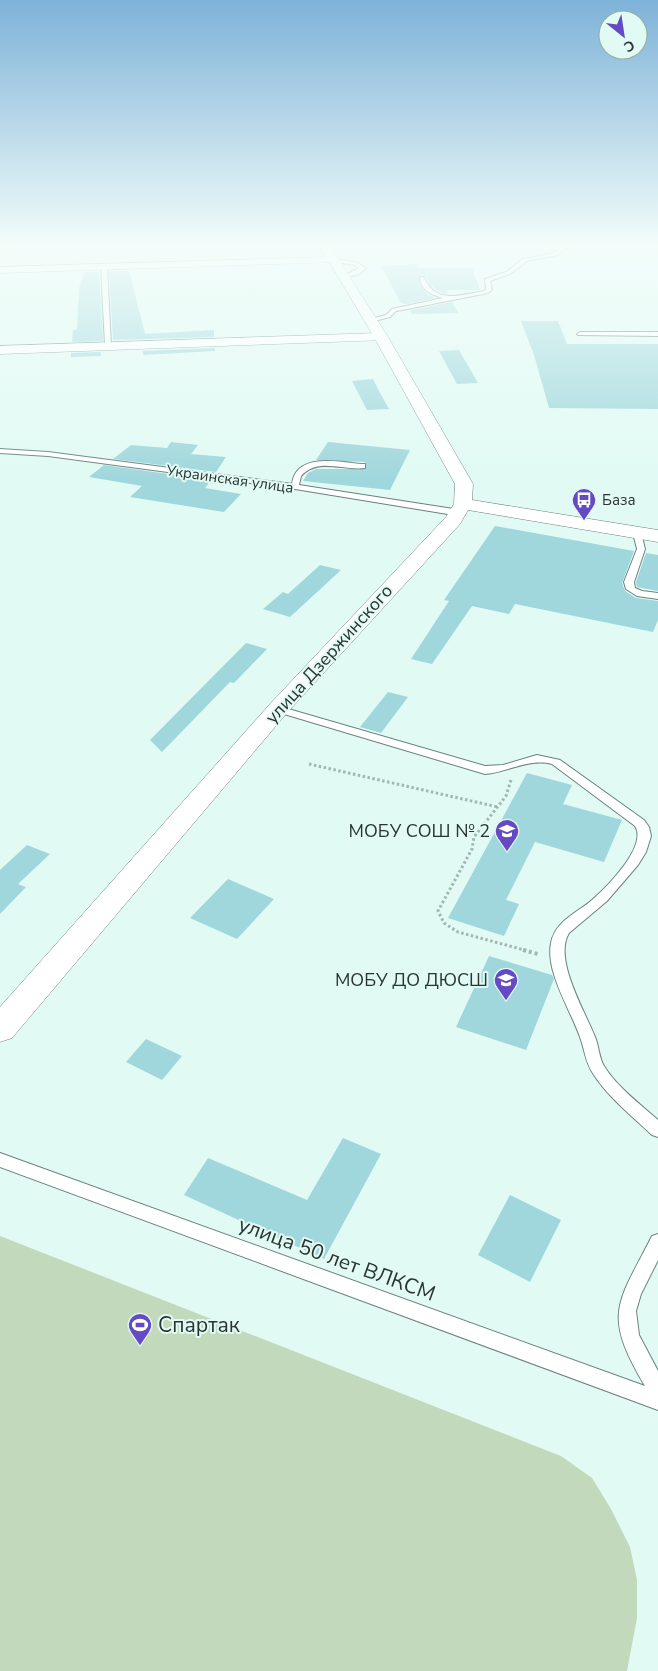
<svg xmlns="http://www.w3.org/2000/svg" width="658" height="1671" font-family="'Nunito Sans',sans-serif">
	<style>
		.green { fill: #c3d9bc }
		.building { fill: #a0d7dc }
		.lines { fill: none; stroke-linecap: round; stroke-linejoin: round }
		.lane-casing { stroke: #6b827d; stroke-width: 2 }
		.street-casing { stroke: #6b827d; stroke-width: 1 }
		.primary-casing { stroke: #6b827d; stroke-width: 1 }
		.path-far1 { stroke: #a3b7b2; stroke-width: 3; stroke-dasharray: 2.5 2.5; stroke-linecap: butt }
		.path { stroke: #a3b7b2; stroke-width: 4; stroke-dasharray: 3 3; stroke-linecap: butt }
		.lane { fill: #fff; fill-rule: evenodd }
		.street { fill: #fff; fill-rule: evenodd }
		.primary { fill: #fff; fill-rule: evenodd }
		.labels { text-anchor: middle; stroke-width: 4; stroke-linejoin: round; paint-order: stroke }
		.far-street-label { font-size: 15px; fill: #2a3431; stroke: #e1faf4 }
		.far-poi-label { font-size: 15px; fill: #2a3431; stroke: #e1faf4; text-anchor: start }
		.street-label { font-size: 18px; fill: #2a3431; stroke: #e1faf4 }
		.poi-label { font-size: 18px; fill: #2a3431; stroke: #e1faf4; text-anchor: end }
		.near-street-label { font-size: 21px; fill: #2a3431; stroke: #e1faf4 }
		.near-poi-label { font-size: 21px; fill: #2a3431; stroke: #e1faf4; text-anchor: start }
	</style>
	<rect width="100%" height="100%" fill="#e1faf4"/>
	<polygon class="green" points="0,1236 561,1456 592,1478 611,1509 630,1547 637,1580 637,1618 627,1671 0,1671"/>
	<g class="building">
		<polygon points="416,264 419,268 472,268 480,290 446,290 448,294 442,293 430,285 426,276 420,275 418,277 421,286 426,293 436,298 406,304 401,303 381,266"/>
		<polygon points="109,271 129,271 145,334 214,330 214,337 113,340"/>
		<polygon points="85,272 99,272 103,341 72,342 73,330 77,330 79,288"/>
		<polygon points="452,302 458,313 412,314 410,310"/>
		<polygon points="521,321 558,321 567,344 658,344 658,409 549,408 534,355"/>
		<polygon points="215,348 215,351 143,355 143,351"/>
		<polygon points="459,350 478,383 457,384 439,351"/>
		<polygon points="101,352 101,356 71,357 71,353"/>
		<polygon points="373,379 379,391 389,409 367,410 352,381"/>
		<polygon points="171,442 198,445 191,454 226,457 216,472 113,459 131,445 167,448"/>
		<polygon points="328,442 410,450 390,490 303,481 308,473 316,469 366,469 365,462 316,460"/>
		<polygon points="104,465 211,480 205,488 241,494 224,512 130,497 142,486 89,477"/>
		<polygon points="495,526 634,551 622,583 625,591 636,598 658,601 658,620 653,632 515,604 509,614 472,606 432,664 411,659 449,601 444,600"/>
		<polygon points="646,553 658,555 658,591 637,587 636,582"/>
		<polygon points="320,565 341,570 290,617 263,609 283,592 288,594"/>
		<polygon points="246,643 267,649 234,683 230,682 162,752 150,740"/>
		<polygon points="388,692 408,697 381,733 360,727"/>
		<polygon points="527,773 572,785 563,804 622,820 604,862 535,842 506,900 519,904 504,936 448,918"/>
		<polygon points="27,845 50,854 18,884 26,887 0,914 0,870"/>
		<polygon points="228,879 274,899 237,939 190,918"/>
		<polygon points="489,956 552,975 554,979 526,1050 456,1027"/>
		<polygon points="146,1039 182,1056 162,1080 126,1062"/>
		<polygon points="343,1138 381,1154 324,1259 184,1195 208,1158 307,1200"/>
		<polygon points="510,1195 561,1220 530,1282 478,1255"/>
	</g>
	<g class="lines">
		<g class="lane-casing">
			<g id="lane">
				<polygon points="0,246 7,246 0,250"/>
				<path d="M562 246 568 247 558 255 527 261 510 274 490 281 492 290 488 293 402 310 396 311 390 317 370 322 367 320 386 315 392 309 443 298C432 295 420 290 420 277H424C435 305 461 295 484 291L486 289 485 279 506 272 523 259 554 253Z"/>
				<polygon points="333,258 358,263 366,268 359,274 341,279 341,277 359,268 354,265 331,261"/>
				<polygon points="104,264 107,266 111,346 108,348 105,346 101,266"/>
				<polygon points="580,332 658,332 658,336 578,335 577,334"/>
				<path d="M0 449 48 452 292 484C296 452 339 462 362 464H365V468C343 471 318 457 301 476L299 485 460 510 464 513 460 516 295 489 48 456 0 453Z"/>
				<polygon points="637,530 641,533 645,549 634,582 635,588 642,591 658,593 658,599 637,596 626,589 624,582 637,549 633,533"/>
				<path d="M278 706 485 766 503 765 537 755 560 760 644 820 649 827 651 836 646 852 638 865 607 901 569 933C553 959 585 1011 595 1037 599 1046 599 1058 604 1066 617 1087 640 1104 658 1120V1137L652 1135C632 1116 609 1098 594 1075 586 1064 585 1052 581 1040 572 1012 545 972 551 943 555 921 577 913 592 900 607 887 648 846 635 826L552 764C529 758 508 772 485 774L274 711 273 709Z"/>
				<path d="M0 1153 645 1386C602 1313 617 1305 652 1236L658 1234V1260L641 1294 636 1311 639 1335 658 1371V1410L0 1167Z"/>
			</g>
		</g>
		<g class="street-casing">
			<g id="street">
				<polygon points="333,257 338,260 337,262 0,273 0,267"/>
				<polygon points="381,333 385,334 387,337 385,340 0,354 0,346"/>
			</g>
		</g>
		<g class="primary-casing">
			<polygon id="primary" points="320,246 330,246 388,337 473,484 472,500 658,530 658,542 468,510 460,524 286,714 12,1038 0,1042 0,1007 270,704 446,517 454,504 455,484 374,337"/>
		</g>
		<g class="path-far1">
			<polyline points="309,764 498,807"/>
			<polyline points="511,780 506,796 474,837 472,849 438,911 444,923 458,932 528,951"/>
		</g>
		<polyline class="path" points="523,950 538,954"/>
		<use href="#lane" class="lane"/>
		<use href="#street" class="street"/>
		<use href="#primary" class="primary"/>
	</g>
	<linearGradient id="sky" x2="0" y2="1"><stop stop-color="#7eb2d8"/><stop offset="0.51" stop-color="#f2fdfa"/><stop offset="1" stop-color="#f2fdfa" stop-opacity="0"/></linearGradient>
	<rect width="658" height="480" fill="url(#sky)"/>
	<defs>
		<g id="bus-pin" transform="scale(1.25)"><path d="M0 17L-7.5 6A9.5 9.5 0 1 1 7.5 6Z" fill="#644bc3" stroke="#e1faf4"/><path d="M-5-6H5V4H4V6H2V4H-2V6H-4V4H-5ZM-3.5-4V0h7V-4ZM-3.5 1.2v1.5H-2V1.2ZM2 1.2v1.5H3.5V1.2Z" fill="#fff"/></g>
		<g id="school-pin" transform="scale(1.25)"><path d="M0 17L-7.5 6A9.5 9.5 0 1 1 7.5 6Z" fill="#644bc3" stroke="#e1faf4"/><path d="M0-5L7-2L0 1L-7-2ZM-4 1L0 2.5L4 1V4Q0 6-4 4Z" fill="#fff"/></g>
		<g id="stadium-pin" transform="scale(1.25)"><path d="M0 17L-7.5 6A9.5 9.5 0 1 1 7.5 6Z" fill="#644bc3" stroke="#e1faf4"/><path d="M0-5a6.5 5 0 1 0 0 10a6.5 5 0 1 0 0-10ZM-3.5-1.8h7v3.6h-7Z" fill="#fff"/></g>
	</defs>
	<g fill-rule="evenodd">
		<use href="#bus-pin" x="584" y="500"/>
		<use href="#school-pin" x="507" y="831"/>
		<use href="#school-pin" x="506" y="980"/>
		<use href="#stadium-pin" x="140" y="1325"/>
	</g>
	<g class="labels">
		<g class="far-street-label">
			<text transform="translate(230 479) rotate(8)" y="5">Украинская улица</text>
		</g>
		<g class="far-poi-label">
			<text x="602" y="505">База</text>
		</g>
		<g class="street-label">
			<text transform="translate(329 654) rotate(-48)" y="6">улица Дзержинского</text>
		</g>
		<g class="poi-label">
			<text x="490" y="837">МОБУ СОШ № 2</text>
			<text x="488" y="986">МОБУ ДО ДЮСШ</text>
		</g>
		<g class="near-street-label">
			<text transform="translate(337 1259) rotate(20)" y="7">улица 50 лет ВЛКСМ</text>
		</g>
		<g class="near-poi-label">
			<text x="158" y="1332">Спартак</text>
		</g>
	</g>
	<g transform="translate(623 35) rotate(150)"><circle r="24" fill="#e1faf4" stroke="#98aba6"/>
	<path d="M0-4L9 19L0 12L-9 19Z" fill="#644bc3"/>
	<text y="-8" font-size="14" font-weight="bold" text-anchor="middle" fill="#2a3431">С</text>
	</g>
</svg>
